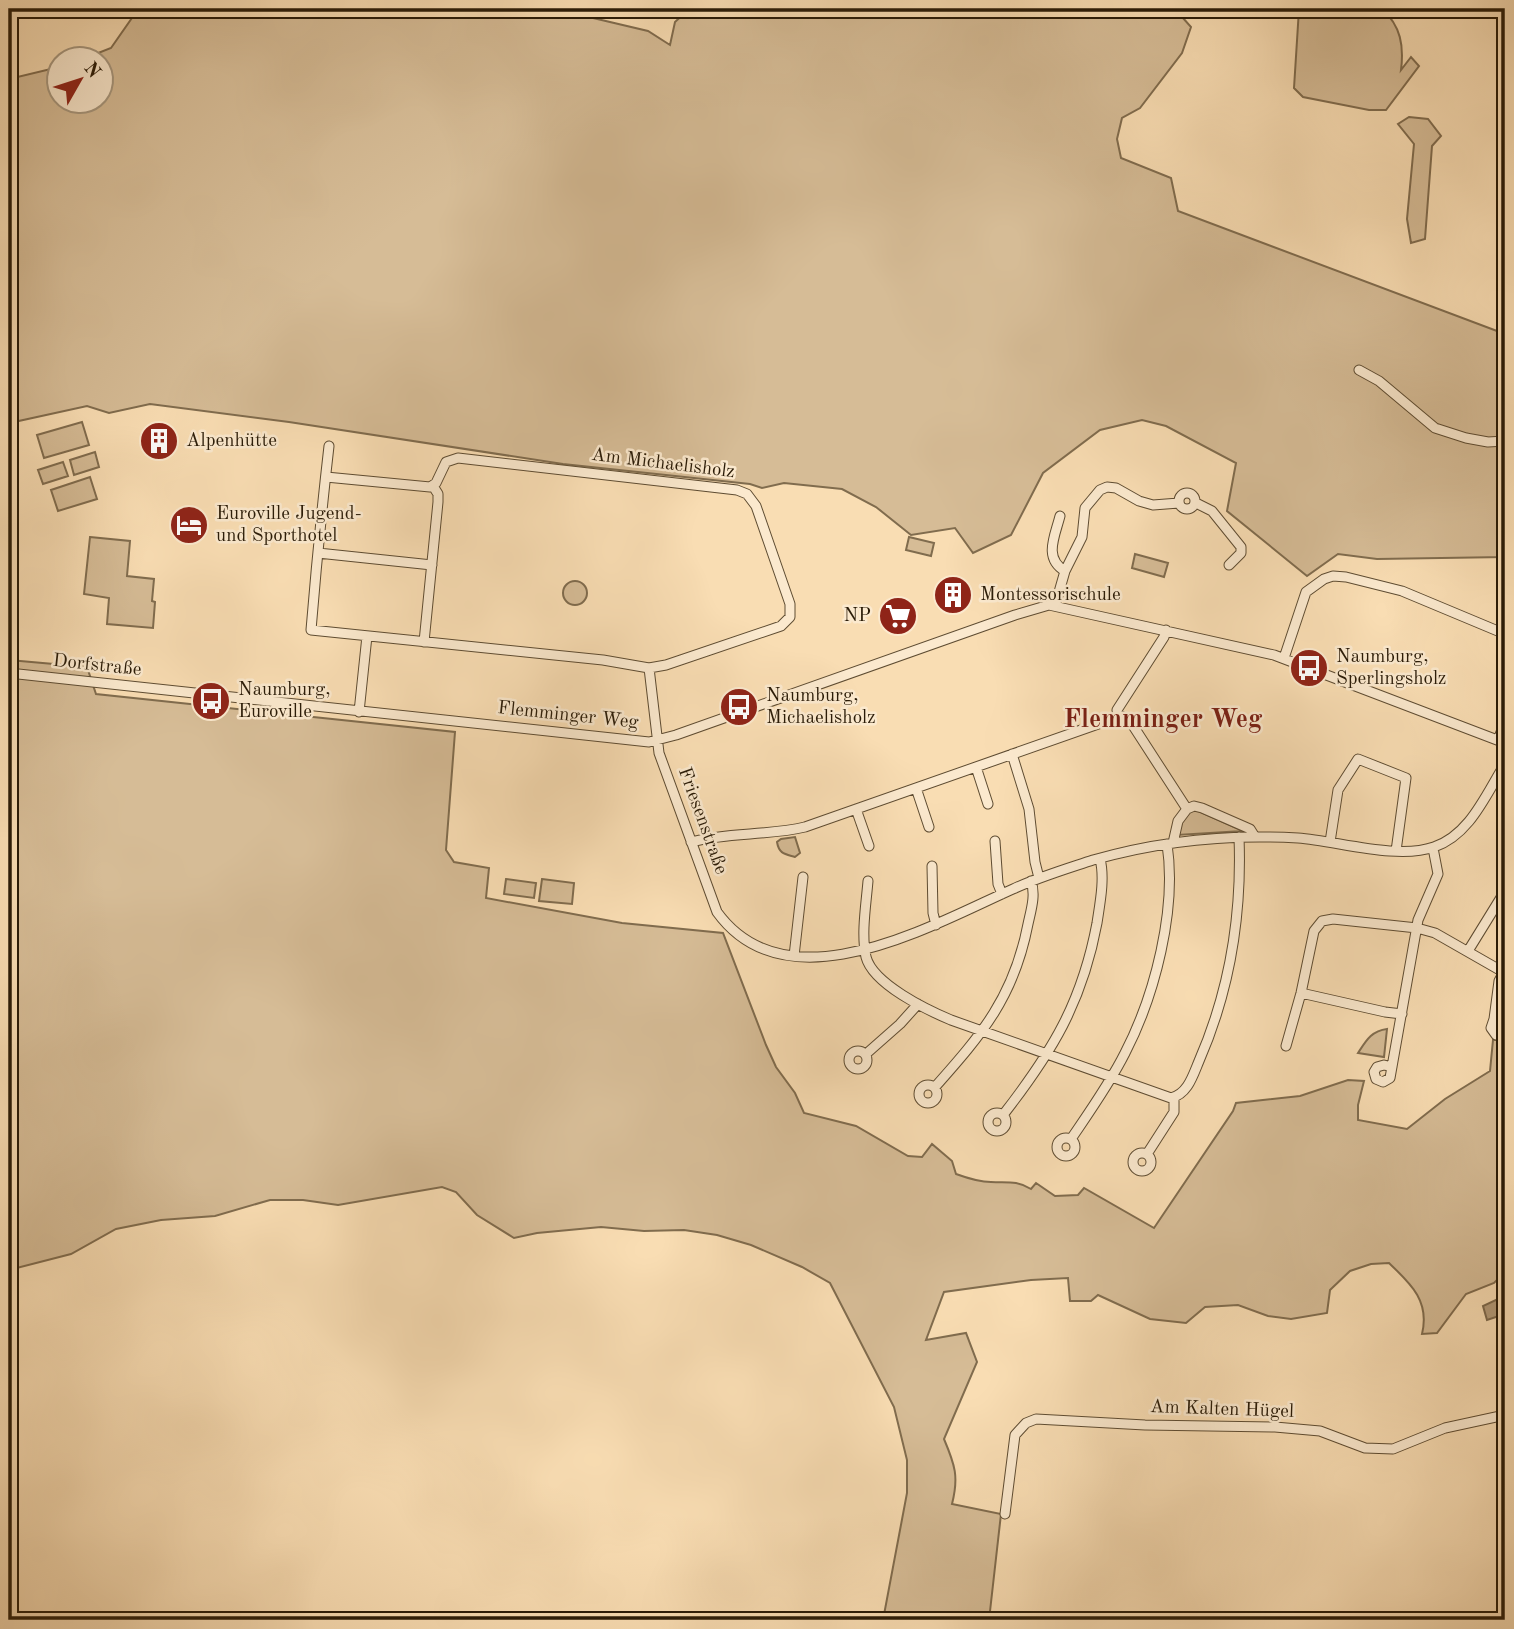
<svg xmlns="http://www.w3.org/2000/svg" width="1514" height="1629" font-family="'Old Standard TT',serif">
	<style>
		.green { fill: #d6bc96; stroke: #806c4e; stroke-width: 2 }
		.water { fill: #b39b79; stroke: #7c684b; stroke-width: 2 }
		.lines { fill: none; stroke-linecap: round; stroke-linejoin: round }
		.minor-casing { stroke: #5e4c32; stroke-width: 11 }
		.minor { stroke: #fbe9ce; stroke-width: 9 }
		.labels { text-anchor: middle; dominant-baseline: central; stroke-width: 5; stroke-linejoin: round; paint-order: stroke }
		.poi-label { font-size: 19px; fill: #2a1b07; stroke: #fbe9ce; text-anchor: start }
		.street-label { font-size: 19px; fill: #2a1b07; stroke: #fbe9ce }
		.district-label { font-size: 26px; font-weight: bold; fill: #7a1f14; stroke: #fbe9ce }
	</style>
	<rect width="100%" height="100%" fill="#f9ddb3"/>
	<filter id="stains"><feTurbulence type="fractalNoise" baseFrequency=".00286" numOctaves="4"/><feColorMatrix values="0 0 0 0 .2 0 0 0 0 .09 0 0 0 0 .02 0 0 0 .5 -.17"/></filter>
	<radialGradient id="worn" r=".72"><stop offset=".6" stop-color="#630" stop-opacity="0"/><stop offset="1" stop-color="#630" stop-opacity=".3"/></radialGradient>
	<path class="green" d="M133 9H555L648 31 670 45 675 22 689 9H1175L1191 27 1182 53 1140 108 1122 118 1117 139 1121 158 1171 178 1178 211 1505 334V557L1377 559 1338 554 1307 576 1227 511 1236 463 1166 426 1142 420 1100 430 1043 473 1011 535 973 553 955 528 911 535 876 507 842 489 784 483 762 488 750 484 563 464 289 422 150 404 109 413 87 406 14 422 9 403V79L59 67 60 102H102V60L83 59 111 48 134 15Z
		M1299 9H1382C1401 26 1404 46 1401 70L1411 57 1419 66 1386 110H1369L1303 97 1294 88Z
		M1409 117 1428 119 1441 136 1432 146 1425 239 1411 243 1407 219 1414 144 1398 124Z
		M82 422 89 445 44 458 37 435Z
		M95 452 99 467 74 475 70 460Z
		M63 462 68 476 43 484 38 470Z
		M90 477 97 499 58 511 51 490Z
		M90 537 130 541 127 576 154 579 152 601 155 602 153 628 107 624 109 598 84 594Z
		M909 537 934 543 931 556 906 550Z
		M1135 554 1168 563 1164 577 1132 568Z
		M563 593a12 12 0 1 1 24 0a12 12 0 1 1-24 0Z
		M9 660 87 667 96 694 455 732 446 850 454 862 489 868 486 898 622 923 723 933 766 1045 776 1067 795 1093 804 1113 856 1126 908 1156 922 1157 932 1144 952 1161 956 1174C967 1178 979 1182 991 1182 1007 1183 1016 1180 1031 1189L1036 1183 1055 1196 1078 1195 1084 1188 1154 1228 1233 1111 1236 1103 1300 1096 1348 1080 1364 1081 1358 1105V1120L1407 1129 1445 1099 1490 1071 1493 1040H1505V1272L1494 1283 1466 1294 1437 1333 1422 1334C1430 1301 1411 1284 1389 1263L1371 1264 1350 1271 1330 1290 1327 1313 1291 1319 1268 1316 1238 1305 1205 1307 1186 1323 1150 1319 1098 1295 1091 1301H1070L1068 1278 1031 1280 944 1292 926 1340 966 1333 977 1362 944 1439C955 1465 959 1477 952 1504L1001 1514 989 1620H883L907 1493V1460L894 1407 830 1283 802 1267 751 1245 717 1235 684 1230 644 1231 601 1227 537 1233 514 1238 477 1215 456 1192 442 1187 338 1205 303 1200H270L215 1216 161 1220 116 1229 71 1254 9 1270Z
		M1194 809 1243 831 1177 835 1184 815Z
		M795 837 800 853 795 857C785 854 779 854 777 842L781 839Z
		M506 879 536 883 534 898 504 894Z
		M542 879 574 883 572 904 539 901Z
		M1387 1029 1384 1057 1358 1053C1366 1041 1371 1031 1387 1029Z"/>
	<path class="water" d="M1500 1298 1505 1299V1314L1487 1320 1483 1306Z"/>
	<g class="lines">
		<defs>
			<path id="minor" d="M1359 370 1379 381 1435 428 1466 438 1488 442 1505 441
				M326 477 430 487 436 483 446 462 458 458 737 490 747 494 756 506 790 604V617L781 626 666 665 649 668 603 660 311 630C316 569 322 507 329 446
				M1179 501a8 8 0 1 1 16 0a8 8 0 1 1-16 0Z
				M1196 503 1212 511 1241 547V553L1229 565
				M1060 516C1055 536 1043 558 1065 571
				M318 553 432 565
				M1055 606 1065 571 1082 537 1085 508 1100 490 1107 487 1116 488 1139 501 1153 505 1179 503
				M424 642 438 502V494L433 486
				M1284 658 1306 592 1324 579 1333 576 1346 577 1402 591 1505 634
				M649 668 659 753 717 912C787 1009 932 925 1013 889 1039 877 1066 869 1093 860 1159 841 1229 834 1298 838 1338 841 1397 860 1434 847 1470 835 1486 794 1505 764
				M9 673 649 742 676 735 1015 615 1049 605 1274 655 1505 743
				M359 712 367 636
				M1118 716 1117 710 1164 637 1166 630
				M1498 740 1505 722
				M1012 754 1029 809 1035 862 1039 878
				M976 767 988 804
				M916 788 929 827
				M856 809 869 846
				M1187 809 1194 806 1202 808 1250 829 1255 837
				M995 841 998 884 1002 894
				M691 842C728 832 767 836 805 827L1121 716 1130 721 1187 809
				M1330 842 1338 790 1358 759 1406 778 1396 851
				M1173 843 1178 821 1187 809
				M932 866 933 913 936 925
				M868 881C866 905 861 934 866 957 873 984 927 1010 951 1020L1171 1098C1188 1094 1193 1075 1199 1061 1230 990 1242 914 1239 837
				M1468 951 1505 891
				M794 956 803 877
				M1301 993 1385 1012 1402 1014
				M1505 1018 1494 1019 1491 1028 1496 1035H1505
				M1494 1019 1499 981 1504 972
				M1286 1046 1301 993 1314 931 1322 921 1333 919 1417 928 1435 933 1505 973
				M849 1060a9 9 0 1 1 18 0a9 9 0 1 1-18 0Z
				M866 1054 900 1024 918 1004
				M1392 1067 1384 1065 1377 1067 1374 1072 1376 1079 1383 1082 1390 1078 1418 920 1438 874 1433 848
				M919 1094a9 9 0 1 1 18 0a9 9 0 1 1-18 0Z
				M935 1087C982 1034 1014 997 1028 924 1031 910 1036 895 1031 881
				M988 1122a9 9 0 1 1 18 0a9 9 0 1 1-18 0Z
				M1003 1115C1052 1052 1082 1003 1097 923 1100 903 1105 878 1100 859
				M1057 1147a9 9 0 1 1 18 0a9 9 0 1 1-18 0Z
				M1071 1139C1090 1111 1110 1083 1125 1053 1155 995 1177 909 1167 844
				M1133 1162a9 9 0 1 1 18 0a9 9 0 1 1-18 0Z
				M1147 1154 1174 1112V1097
				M1005 1514 1015 1435 1026 1423 1036 1419 1145 1425 1275 1427 1320 1431 1365 1448 1393 1449 1445 1428 1505 1415"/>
		</defs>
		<use href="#minor" class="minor-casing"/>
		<use href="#minor" class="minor"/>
	</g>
	<defs>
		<symbol id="building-disc" viewBox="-11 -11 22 22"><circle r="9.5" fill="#8f2418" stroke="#fbe9ce"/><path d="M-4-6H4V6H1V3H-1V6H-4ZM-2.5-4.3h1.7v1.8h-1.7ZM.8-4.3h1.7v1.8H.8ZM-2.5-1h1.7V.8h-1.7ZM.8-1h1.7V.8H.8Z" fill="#fff"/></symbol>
		<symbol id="hotel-disc" viewBox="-11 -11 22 22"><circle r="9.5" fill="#8f2418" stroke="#fbe9ce"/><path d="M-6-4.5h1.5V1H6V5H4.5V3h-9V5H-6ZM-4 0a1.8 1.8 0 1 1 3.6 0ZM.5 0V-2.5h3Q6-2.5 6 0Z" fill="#fff"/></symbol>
		<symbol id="supermarket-disc" viewBox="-11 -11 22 22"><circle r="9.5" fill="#8f2418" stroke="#fbe9ce"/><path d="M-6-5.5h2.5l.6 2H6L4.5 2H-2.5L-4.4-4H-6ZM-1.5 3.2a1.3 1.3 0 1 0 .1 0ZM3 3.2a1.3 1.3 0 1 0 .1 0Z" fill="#fff"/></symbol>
		<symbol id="bus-disc" viewBox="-11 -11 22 22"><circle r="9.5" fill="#8f2418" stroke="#fbe9ce"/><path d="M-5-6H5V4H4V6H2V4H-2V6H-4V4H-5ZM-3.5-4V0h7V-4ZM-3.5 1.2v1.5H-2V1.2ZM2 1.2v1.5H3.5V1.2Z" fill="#fff"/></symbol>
	</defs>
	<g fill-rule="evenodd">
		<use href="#building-disc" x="137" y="419" width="44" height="44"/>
		<use href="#hotel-disc" x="167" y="503" width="44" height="44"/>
		<use href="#building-disc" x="931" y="573" width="44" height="44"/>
		<use href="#supermarket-disc" x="876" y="594" width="44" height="44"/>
		<use href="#bus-disc" x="1287" y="646" width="44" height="44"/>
		<use href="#bus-disc" x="189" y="679" width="44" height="44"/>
		<use href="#bus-disc" x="717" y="685" width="44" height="44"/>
	</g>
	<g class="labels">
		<g class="poi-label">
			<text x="186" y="441">Alpenhütte</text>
			<text x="216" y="514">Euroville Jugend-<tspan x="216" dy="22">und Sporthotel</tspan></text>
			<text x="980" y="595">Montessorischule</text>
			<text x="871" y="616" text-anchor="end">NP</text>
			<text x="1336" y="657">Naumburg,<tspan x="1336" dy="22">Sperlingsholz</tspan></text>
			<text x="238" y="690">Naumburg,<tspan x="238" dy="22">Euroville</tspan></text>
			<text x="766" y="696">Naumburg,<tspan x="766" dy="22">Michaelisholz</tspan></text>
		</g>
		<g class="street-label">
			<text transform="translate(663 464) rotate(7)">Am Michaelisholz</text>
			<text transform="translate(97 666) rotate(6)">Dorfstraße</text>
			<text transform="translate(568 716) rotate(6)">Flemminger Weg</text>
			<text transform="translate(702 821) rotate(70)">Friesenstraße</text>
			<text transform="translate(1222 1410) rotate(2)">Am Kalten Hügel</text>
		</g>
		<g class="district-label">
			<text x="1163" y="720">Flemminger Weg</text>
		</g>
	</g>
	<rect width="1514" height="1629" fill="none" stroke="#f9ddb3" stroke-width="35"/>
	<rect x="10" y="10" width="1493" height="1608" fill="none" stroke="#2a1b07" stroke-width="3.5"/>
	<rect x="18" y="18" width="1479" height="1594" fill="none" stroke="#2a1b07" stroke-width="2"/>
	<g transform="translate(80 80) rotate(51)"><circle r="33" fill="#fbe9ce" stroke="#a7977e" stroke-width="2"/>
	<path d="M0-5L12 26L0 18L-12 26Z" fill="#8f2418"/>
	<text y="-10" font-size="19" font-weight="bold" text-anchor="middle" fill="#2a1b07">N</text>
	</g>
	<rect width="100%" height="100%" filter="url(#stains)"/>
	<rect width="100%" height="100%" fill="url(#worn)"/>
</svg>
